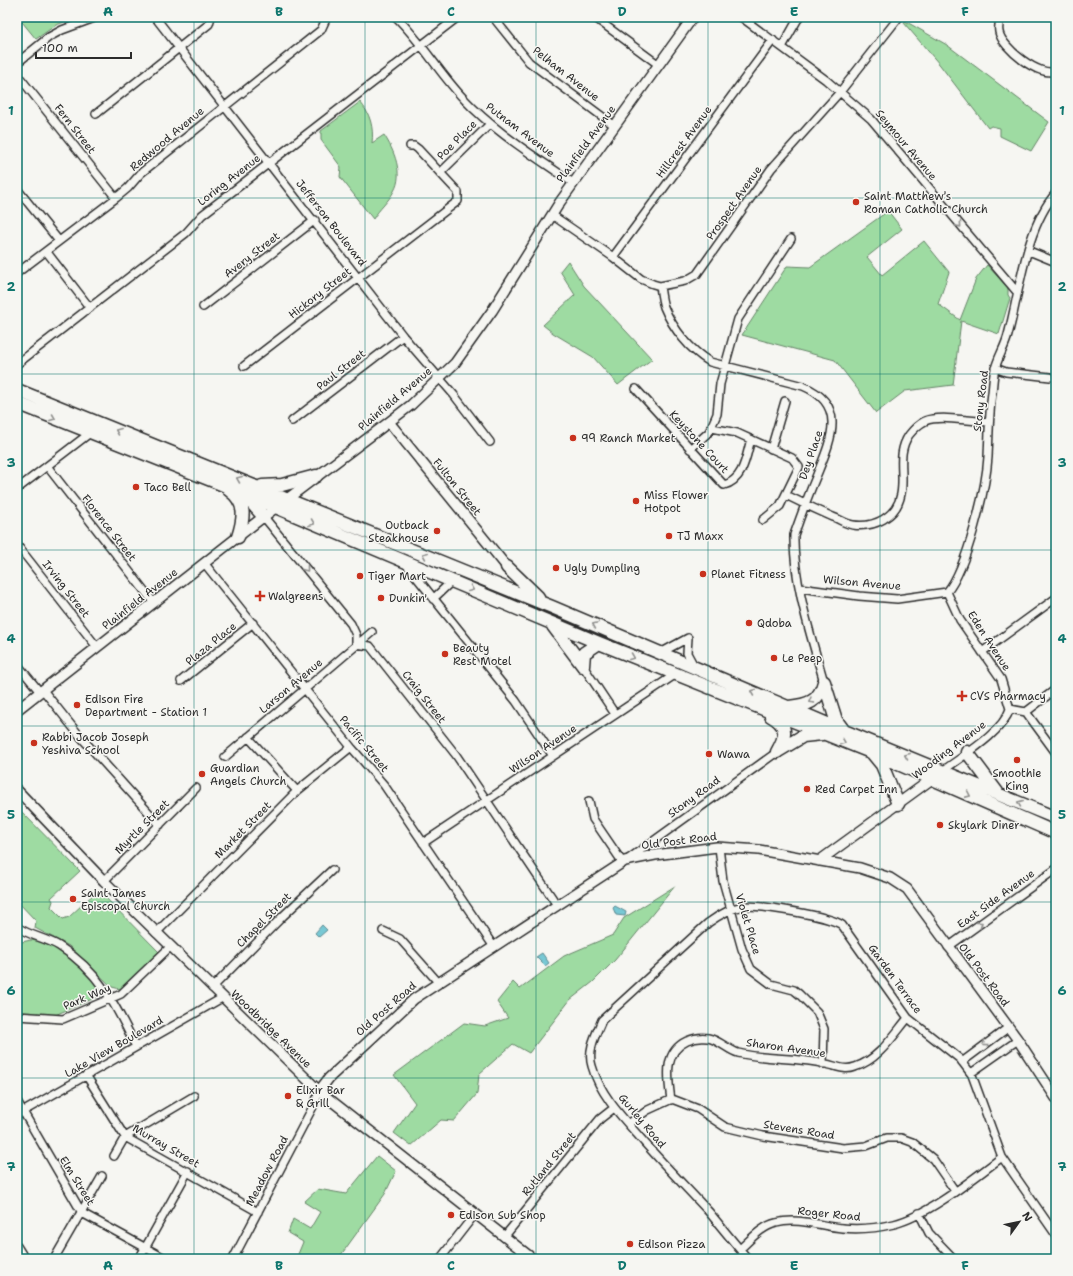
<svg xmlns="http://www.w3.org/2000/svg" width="1073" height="1276" font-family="'Shantell Sans',sans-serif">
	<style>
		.green { fill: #9edba2; stroke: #648366 }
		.water { fill: #78c8d4; stroke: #598990 }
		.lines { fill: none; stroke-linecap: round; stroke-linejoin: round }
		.street-casing { stroke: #2b2b2b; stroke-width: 10 }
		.secondary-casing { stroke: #2b2b2b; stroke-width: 12 }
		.highway-casing { stroke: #2b2b2b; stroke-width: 15 }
		.street { stroke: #f6f6f2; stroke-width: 7 }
		.secondary { stroke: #f6f6f2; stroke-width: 9 }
		.highway { stroke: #f6f6f2; stroke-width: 12 }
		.oneway { stroke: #90908e }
		.grid { fill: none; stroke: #0f766e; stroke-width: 1; stroke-opacity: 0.55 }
		.poi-dot { fill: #c8321e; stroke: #f6f6f2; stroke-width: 1.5 }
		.labels { text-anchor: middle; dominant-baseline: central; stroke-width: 3; stroke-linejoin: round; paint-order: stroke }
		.street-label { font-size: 11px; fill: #2b2b2b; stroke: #f6f6f2 }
		.poi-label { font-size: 11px; fill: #2b2b2b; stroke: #f6f6f2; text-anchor: start }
		.neatline { fill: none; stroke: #0f766e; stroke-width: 1.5 }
		.grid-label { font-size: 13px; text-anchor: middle; font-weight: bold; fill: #0f766e }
	</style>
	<rect width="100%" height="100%" fill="#f6f6f2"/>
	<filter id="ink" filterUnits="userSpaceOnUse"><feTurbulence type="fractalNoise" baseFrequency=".025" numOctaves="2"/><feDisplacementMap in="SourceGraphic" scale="8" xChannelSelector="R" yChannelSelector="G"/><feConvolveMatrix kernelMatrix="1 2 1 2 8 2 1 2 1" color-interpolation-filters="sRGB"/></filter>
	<g filter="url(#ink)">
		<path class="green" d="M18 17H78L56 25 36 39Z
			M905 21 947 45 1049 122 1031 151 1000 136V128L991 126 988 128 940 65 904 23Z
			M360 102C370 113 374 128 372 143L384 135C394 150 404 174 394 191 389 201 379 209 373 219L340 177 341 167 321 140V131Z
			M888 211 902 229 867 257 882 275 924 241 949 272 938 304 960 320 976 279 987 265 1008 288V295L1010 298 999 334 961 321 953 385 905 391 876 413 835 360 742 335 787 266 810 267Z
			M568 261 584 286 652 359 618 385 593 357 553 333 543 325 575 295 560 271Z
			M17 807 80 871 51 898 53 901 51 907 63 919 69 917 98 890 159 952 120 989 112 987 69 946 35 928 36 921 17 901Z
			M675 886 615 960 593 982 570 1000 529 1053 513 1044 479 1074 477 1094 454 1121 441 1120 411 1146 394 1133 415 1103 394 1075 464 1023 485 1026 508 1018 497 1002 513 982 520 989 564 956 613 935 624 918Z
			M31 940C63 945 87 968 104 994L55 1015 17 1013V943Z
			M377 1156 396 1171 385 1194 338 1259H296L303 1242 288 1233 293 1219 310 1229 320 1212 304 1202 318 1189 346 1194Z"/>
		<path class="water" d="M615 906 626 912 625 916 616 915 613 908Z
			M322 925 327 930 319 937 315 933Z
			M542 953 549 963 545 966 536 957Z"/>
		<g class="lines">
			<defs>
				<path id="street" d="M155 17 403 336 454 395 490 442
					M396 17C422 42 439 73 464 99 496 133 536 157 573 183
					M493 17 529 62 615 126
					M594 17 659 65
					M741 17 826 80 871 119 1017 292
					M1001 17C999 22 998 26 999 32 1002 48 1040 78 1056 71
					M782 47 799 17
					M17 63 49 37 62 30 97 17
					M17 74 116 198
					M96 114 209 24 211 17
					M440 173 490 124
					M17 189 59 241
					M552 215 613 257 641 279 653 284 660 286 685 281 697 274 771 169 840 92 899 17
					M46 251 90 308
					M1029 251 1056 262
					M613 257 773 40
					M17 273 116 198 128 188 141 173 321 30 327 17
					M660 286C661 293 662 301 664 307 673 329 690 350 710 362L803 386C849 405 830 442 816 477 808 496 801 515 794 535 793 582 811 636 824 682
					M203 307 315 220
					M17 364 186 233 202 215 458 17
					M244 366 458 201V192L418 149 414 146H410
					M995 368 1006 372 1050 377
					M636 389 724 485C744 480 746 456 751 439
					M292 421 403 336
					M712 428 737 433 792 458 799 467 780 506 763 520
					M690 449 709 432 717 414 720 384 738 319 791 239
					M771 449 785 401
					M47 466 154 603
					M17 489 90 433
					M786 495C802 503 817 510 833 517 839 519 846 524 853 525 874 528 897 517 901 494 905 473 896 454 909 435 913 430 919 424 925 421 940 415 971 421 988 422
					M264 517 351 624 356 635V644
					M17 545 97 647
					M205 564 351 747 384 785 494 947
					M406 564 516 701 553 756
					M800 588 859 596 897 599 947 592
					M947 592C967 568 986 489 988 457 989 435 989 414 992 393 993 385 993 377 995 369 998 357 1005 347 1008 335 1020 291 1025 228 1056 193
					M947 592 960 620 1001 679 1010 709 1026 712 1056 753
					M433 599 452 581
					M356 644 370 646 456 755 557 905
					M659 651H664L688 638 687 653 694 666
					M982 652 1056 598
					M17 664 40 692
					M583 666 615 714
					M181 681 253 623
					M43 690 79 735 160 825
					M1026 712 1056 689
					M248 737 297 791
					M225 757 372 632
					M944 770C964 755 1002 733 1010 709
					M589 801 593 819 623 863
					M423 843 676 674
					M719 847 723 881 742 949 751 969 771 984 794 990 799 994 817 1012 824 1029 823 1064
					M627 860 777 752
					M104 881 196 788
					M17 927C30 936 46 938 59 946 99 971 116 1005 136 1047
					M383 931 400 939 438 982
					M156 933 297 791 351 747
					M948 947 1056 869
					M212 988 283 916 332 870
					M17 1016 63 1019 121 994 170 947
					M962 1062 1009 1027
					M971 1073 1018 1040
					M86 1075 125 1137 258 1212
					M671 1100C668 1078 663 1052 687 1041 694 1038 701 1037 708 1038 719 1040 728 1050 738 1053 766 1060 797 1057 826 1064 836 1066 845 1071 855 1067 878 1060 893 1036 908 1018
					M17 1101 82 1213 166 1259
					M17 1115 222 998
					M628 1124 648 1110 672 1099 698 1109 725 1127 763 1136 843 1148 866 1146 887 1138H901L912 1142 933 1159 955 1191
					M114 1156 125 1137 194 1096
					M919 1213 929 1233 954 1259
					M504 1237 600 1119 614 1108
					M17 1246 25 1259
					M740 1249C750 1240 762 1226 776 1223 798 1217 821 1226 842 1228 860 1230 877 1228 894 1224 927 1216 974 1178 1002 1157
					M54 1259 102 1176
					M139 1259 188 1171
					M233 1259 316 1101 319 1091
					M440 1259 475 1214
					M748 1259C735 1244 722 1228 709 1212 685 1186 660 1161 637 1134 619 1114 599 1092 592 1066 587 1050 596 1034 602 1020L708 923C719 915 731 908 744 906 760 905 830 916 842 925L908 1018 960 1059 972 1075 1002 1157 1056 1235"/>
				<path id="secondary" d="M389 422 507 567
					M17 710 258 521 389 422 411 405 455 363 492 311 560 202 693 17
					M17 790 104 881 319 1091 533 1259
					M819 861 936 776
					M319 1091 329 1078 414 999 625 861 655 855 717 847 759 850 860 868 890 878 907 889 1018 1040 1056 1098"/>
				<path id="highway" d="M17 390 552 607 844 731 1056 818
					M17 403 221 484 599 643 873 753 1056 833
					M262 486 282 485 316 476
					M229 490C247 503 244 518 238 537
					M249 500 264 517
					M507 567 538 597
					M553 626 583 666
					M583 666 584 653 599 643
					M824 682 836 720 844 731
					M789 707C808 705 819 702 824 682
					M771 716C789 726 786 736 777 752
					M778 751 803 736 822 734
					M967 752 997 792
					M873 754 882 765 898 804"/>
			</defs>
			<use href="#street" class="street-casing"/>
			<use href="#secondary" class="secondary-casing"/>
			<use href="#highway" class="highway-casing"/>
			<use href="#street" class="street"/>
			<use href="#secondary" class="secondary"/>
			<use href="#highway" class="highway"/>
		</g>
		<defs><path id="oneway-chevron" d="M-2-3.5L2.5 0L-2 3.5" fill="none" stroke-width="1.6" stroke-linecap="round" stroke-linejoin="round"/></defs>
		<g class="oneway">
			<use href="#oneway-chevron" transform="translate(959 225) rotate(49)"/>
			<use href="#oneway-chevron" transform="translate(53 418) rotate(22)"/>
			<use href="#oneway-chevron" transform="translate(118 431) rotate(-158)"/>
			<use href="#oneway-chevron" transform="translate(239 479) rotate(-158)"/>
			<use href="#oneway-chevron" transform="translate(312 523) rotate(22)"/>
			<use href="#oneway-chevron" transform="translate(425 555) rotate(-157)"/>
			<use href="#oneway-chevron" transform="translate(306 569) rotate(52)"/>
			<use href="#oneway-chevron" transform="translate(471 589) rotate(22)"/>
			<use href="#oneway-chevron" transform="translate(595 625) rotate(-157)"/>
			<use href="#oneway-chevron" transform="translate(632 657) rotate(22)"/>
			<use href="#oneway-chevron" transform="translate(753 692) rotate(-157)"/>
			<use href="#oneway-chevron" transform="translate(811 701) rotate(150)"/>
			<use href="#oneway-chevron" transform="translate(843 742) rotate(21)"/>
			<use href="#oneway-chevron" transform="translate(907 756) rotate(-158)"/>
			<use href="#oneway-chevron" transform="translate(968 795) rotate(24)"/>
			<use href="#oneway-chevron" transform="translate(1020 803) rotate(-157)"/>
			<use href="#oneway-chevron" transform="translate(980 924) rotate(-36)"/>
			<use href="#oneway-chevron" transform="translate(985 1044) rotate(143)"/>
		</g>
	</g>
	<path class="grid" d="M194 17V1259M365 17V1259M536 17V1259M708 17V1259M880 17V1259M17 198H1056M17 374H1056M17 550H1056M17 726H1056M17 902H1056M17 1078H1056"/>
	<g class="poi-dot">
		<circle cx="856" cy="202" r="4"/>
		<circle cx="573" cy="438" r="4"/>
		<circle cx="136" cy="487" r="4"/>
		<circle cx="636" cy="501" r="4"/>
		<circle cx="437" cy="531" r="4"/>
		<circle cx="669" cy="536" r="4"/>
		<circle cx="556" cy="568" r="4"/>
		<circle cx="703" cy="574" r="4"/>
		<circle cx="360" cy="576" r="4"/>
		<path d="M258 590h4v4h4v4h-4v4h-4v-4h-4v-4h4z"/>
		<circle cx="381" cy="598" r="4"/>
		<circle cx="749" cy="623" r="4"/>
		<circle cx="445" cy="654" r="4"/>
		<circle cx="774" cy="658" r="4"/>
		<path d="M960 690h4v4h4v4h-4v4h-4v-4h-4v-4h4z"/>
		<circle cx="77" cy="705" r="4"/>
		<circle cx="34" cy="743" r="4"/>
		<circle cx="709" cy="754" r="4"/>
		<circle cx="1017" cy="760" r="4"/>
		<circle cx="202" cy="774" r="4"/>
		<circle cx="807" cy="789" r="4"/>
		<circle cx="940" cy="825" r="4"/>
		<circle cx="73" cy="899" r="4"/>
		<circle cx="288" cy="1096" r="4"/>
		<circle cx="451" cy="1215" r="4"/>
		<circle cx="630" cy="1244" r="4"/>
	</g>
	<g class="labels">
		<g class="street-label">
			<text transform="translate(566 74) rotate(38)">Pelham Avenue</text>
			<text transform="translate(75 129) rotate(52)">Fern Street</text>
			<text transform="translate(520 130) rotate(37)">Putnam Avenue</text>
			<text transform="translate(167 139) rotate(-40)">Redwood Avenue</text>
			<text transform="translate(457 140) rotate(-45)">Poe Place</text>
			<text transform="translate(684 142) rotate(-54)">Hillcrest Avenue</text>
			<text transform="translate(586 144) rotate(-54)">Plainfield Avenue</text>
			<text transform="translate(906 145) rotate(50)">Seymour Avenue</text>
			<text transform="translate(229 180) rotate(-38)">Loring Avenue</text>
			<text transform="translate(734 203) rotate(-55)">Prospect Avenue</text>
			<text transform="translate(331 223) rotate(52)">Jefferson Boulevard</text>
			<text transform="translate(252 255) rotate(-38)">Avery Street</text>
			<text transform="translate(320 293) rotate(-38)">Hickory Street</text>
			<text transform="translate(341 370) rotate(-38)">Paul Street</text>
			<text transform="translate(395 399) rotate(-40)">Plainfield Avenue</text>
			<text transform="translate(981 401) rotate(-83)">Stony Road</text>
			<text transform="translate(699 442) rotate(47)">Keystone Court</text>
			<text transform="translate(811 455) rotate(-71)">Dey Place</text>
			<text transform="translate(457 487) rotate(51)">Fulton Street</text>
			<text transform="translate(109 528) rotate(52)">Florence Street</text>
			<text transform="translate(862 583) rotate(5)">Wilson Avenue</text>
			<text transform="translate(66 589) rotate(52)">Irving Street</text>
			<text transform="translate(140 599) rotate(-38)">Plainfield Avenue</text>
			<text transform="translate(989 641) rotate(57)">Eden Avenue</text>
			<text transform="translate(211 644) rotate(-39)">Plaza Place</text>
			<text transform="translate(291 686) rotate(-40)">Larson Avenue</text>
			<text transform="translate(424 697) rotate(52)">Craig Street</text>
			<text transform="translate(364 744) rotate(50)">Pacific Street</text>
			<text transform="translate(543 749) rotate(-34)">Wilson Avenue</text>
			<text transform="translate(949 750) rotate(-37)">Wooding Avenue</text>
			<text transform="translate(694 797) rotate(-36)">Stony Road</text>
			<text transform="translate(142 827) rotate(-45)">Myrtle Street</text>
			<text transform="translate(243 830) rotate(-45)">Market Street</text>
			<text transform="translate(679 841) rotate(-7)">Old Post Road</text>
			<text transform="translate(996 899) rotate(-36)">East Side Avenue</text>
			<text transform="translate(264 920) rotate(-45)">Chapel Street</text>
			<text transform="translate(748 924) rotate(73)">Violet Place</text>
			<text transform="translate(984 975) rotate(53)">Old Post Road</text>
			<text transform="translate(895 979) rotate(54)">Garden Terrace</text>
			<text transform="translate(87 997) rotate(-23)">Park Way</text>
			<text transform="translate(386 1009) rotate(-41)">Old Post Road</text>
			<text transform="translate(271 1029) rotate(44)">Woodbridge Avenue</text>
			<text transform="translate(114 1047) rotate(-30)">Lake View Boulevard</text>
			<text transform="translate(786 1048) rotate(8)">Sharon Avenue</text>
			<text transform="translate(642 1121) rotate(50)">Gurley Road</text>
			<text transform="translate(799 1130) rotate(9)">Stevens Road</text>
			<text transform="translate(166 1146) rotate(30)">Murray Street</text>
			<text transform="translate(549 1164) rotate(-51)">Rutland Street</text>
			<text transform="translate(267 1171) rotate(-62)">Meadow Road</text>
			<text transform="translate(77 1181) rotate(58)">Elm Street</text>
			<text transform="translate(829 1214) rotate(6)">Roger Road</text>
		</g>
		<g class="poi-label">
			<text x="864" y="196">Saint Matthew's<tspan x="864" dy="13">Roman Catholic Church</tspan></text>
			<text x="581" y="438">99 Ranch Market</text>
			<text x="144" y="487">Taco Bell</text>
			<text x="644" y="495">Miss Flower<tspan x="644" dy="13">Hotpot</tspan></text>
			<text x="429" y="525" text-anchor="end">Outback<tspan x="429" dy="13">Steakhouse</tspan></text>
			<text x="677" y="536">TJ Maxx</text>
			<text x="564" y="568">Ugly Dumpling</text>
			<text x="711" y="574">Planet Fitness</text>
			<text x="368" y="576">Tiger Mart</text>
			<text x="268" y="596">Walgreens</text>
			<text x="389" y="598">Dunkin'</text>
			<text x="757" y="623">Qdoba</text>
			<text x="453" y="648">Beauty<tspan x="453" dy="13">Rest Motel</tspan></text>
			<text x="782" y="658">Le Peep</text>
			<text x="970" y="696">CVS Pharmacy</text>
			<text x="85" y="699">Edison Fire<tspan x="85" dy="13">Department - Station 1</tspan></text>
			<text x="42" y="737">Rabbi Jacob Joseph<tspan x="42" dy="13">Yeshiva School</tspan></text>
			<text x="717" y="754">Wawa</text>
			<text x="210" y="768">Guardian<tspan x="210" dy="13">Angels Church</tspan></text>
			<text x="1017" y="773" text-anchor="middle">Smoothie<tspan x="1017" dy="13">King</tspan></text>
			<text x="815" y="789">Red Carpet Inn</text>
			<text x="948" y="825">Skylark Diner</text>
			<text x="81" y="893">Saint James<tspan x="81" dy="13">Episcopal Church</tspan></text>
			<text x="296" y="1090">Elixir Bar<tspan x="296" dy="13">&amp; Grill</tspan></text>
			<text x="459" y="1215">Edison Sub Shop</text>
			<text x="638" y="1244">Edison Pizza</text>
		</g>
	</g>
	<rect width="1073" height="1276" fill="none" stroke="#f6f6f2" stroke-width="44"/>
	<g transform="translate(1019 1222) rotate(57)" stroke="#f6f6f2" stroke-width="3" paint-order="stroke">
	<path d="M0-3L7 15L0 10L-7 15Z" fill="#2b2b2b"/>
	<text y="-6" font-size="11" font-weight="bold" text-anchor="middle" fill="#2b2b2b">N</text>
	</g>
	<path d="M36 52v6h95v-6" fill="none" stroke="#2b2b2b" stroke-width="2"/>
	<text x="42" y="52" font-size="12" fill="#2b2b2b" stroke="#f6f6f2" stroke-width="3" paint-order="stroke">100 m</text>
	<rect x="22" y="22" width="1029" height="1232" class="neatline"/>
	<g class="grid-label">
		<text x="108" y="16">A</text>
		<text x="279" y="16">B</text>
		<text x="451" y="16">C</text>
		<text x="622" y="16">D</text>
		<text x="794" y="16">E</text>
		<text x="965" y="16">F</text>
		<text x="11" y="115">1</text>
		<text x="1062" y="115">1</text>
		<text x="11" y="291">2</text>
		<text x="1062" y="291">2</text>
		<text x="11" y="467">3</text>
		<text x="1062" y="467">3</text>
		<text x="11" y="643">4</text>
		<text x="1062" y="643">4</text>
		<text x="11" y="819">5</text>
		<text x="1062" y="819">5</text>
		<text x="11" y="995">6</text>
		<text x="1062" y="995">6</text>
		<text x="11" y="1171">7</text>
		<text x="1062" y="1171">7</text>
		<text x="108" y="1270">A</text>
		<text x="279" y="1270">B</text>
		<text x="451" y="1270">C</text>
		<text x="622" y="1270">D</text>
		<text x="794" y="1270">E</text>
		<text x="965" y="1270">F</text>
	</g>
</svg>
